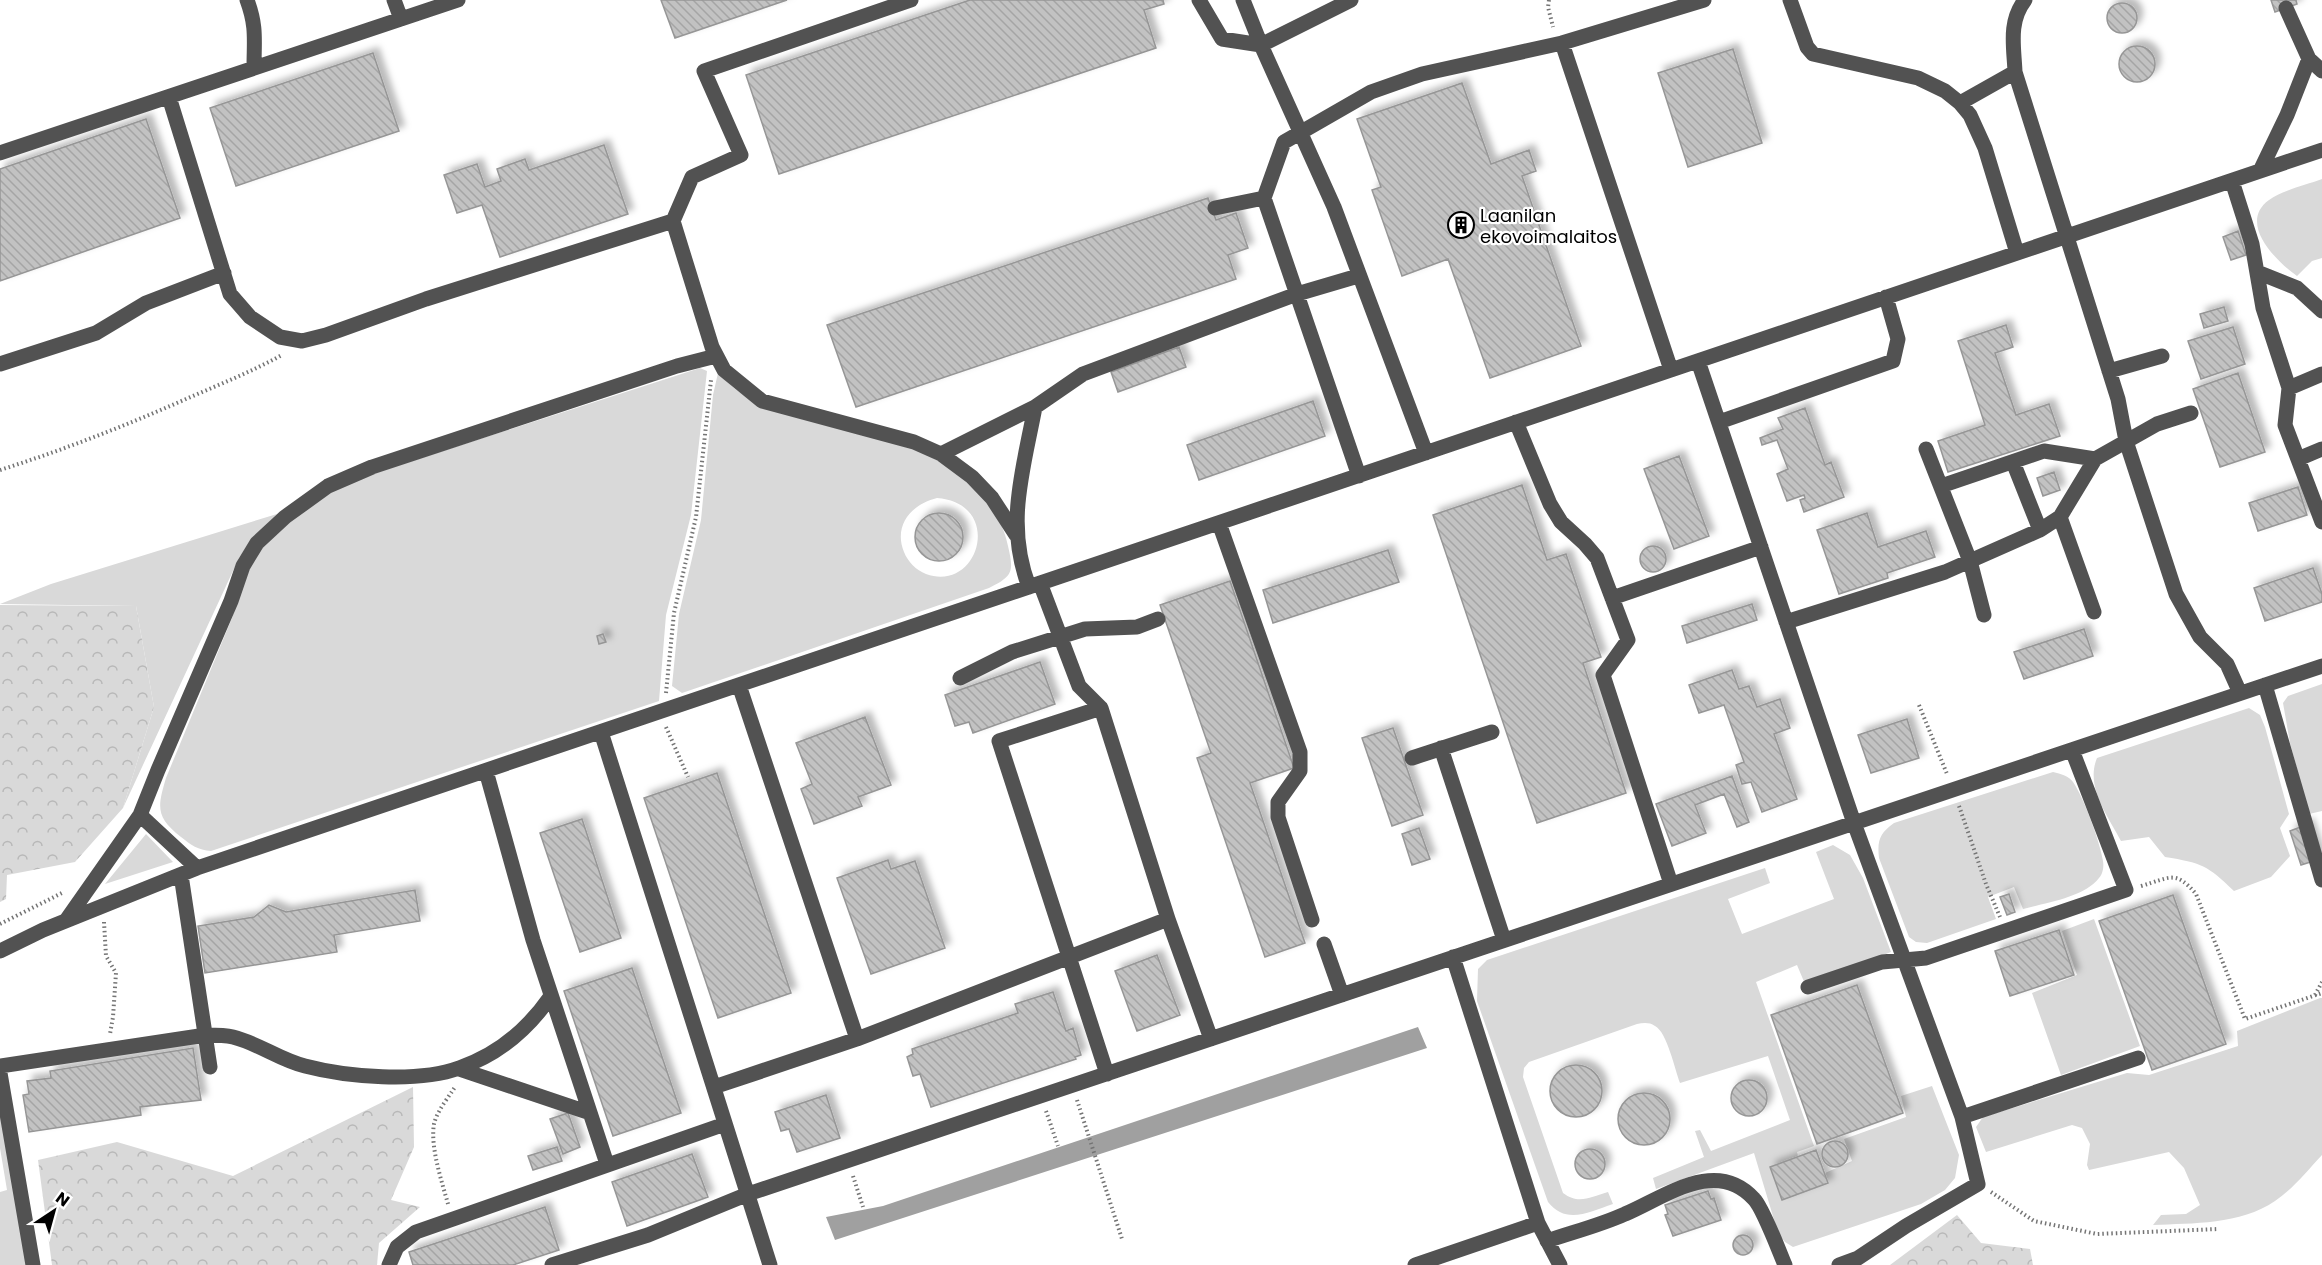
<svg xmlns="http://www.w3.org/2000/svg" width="2322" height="1265" font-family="Poppins,sans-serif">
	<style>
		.grass { fill: #d9d9d9; fill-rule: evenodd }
		.forest { fill: url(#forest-crowns) }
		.water { fill: #a0a0a0 }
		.building { fill: url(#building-back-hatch); stroke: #969696; stroke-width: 1.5; filter: url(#shadow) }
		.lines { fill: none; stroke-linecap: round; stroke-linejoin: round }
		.path { stroke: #747474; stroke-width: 4; stroke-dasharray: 1.5 3; stroke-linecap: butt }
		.minor { stroke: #525252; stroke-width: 15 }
		.labels { text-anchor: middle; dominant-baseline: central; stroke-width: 4.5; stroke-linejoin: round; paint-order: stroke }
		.poi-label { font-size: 18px; fill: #000; stroke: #fff; text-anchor: start }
	</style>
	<defs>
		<pattern id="forest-crowns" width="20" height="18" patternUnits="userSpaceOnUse" patternTransform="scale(1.5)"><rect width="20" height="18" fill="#d9d9d9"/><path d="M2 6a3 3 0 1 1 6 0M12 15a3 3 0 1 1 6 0" fill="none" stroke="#b8b8b8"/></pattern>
		<pattern id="building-back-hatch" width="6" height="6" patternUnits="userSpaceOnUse" patternTransform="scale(1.5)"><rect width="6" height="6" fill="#c2c2c2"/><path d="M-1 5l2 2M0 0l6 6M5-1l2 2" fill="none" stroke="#a5a5a5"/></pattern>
		<filter id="shadow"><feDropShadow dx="5.5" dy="-5.5" stdDeviation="3" flood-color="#0004"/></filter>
	</defs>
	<rect width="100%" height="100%" fill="#fff"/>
	<path class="grass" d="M2322 179V258L2312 261 2297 276C2277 262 2237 223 2269 200 2283 190 2306 185 2322 179Z
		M700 368 707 371 691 515 666 615 659 701 211 851C198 850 191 845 181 837 156 817 157 808 166 778L232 618 248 569 269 538 332 490 384 470Z
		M718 373C727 381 736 392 747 396 759 402 773 404 786 408 863 432 988 452 1008 546 1014 572 1013 576 989 588L682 693 672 686 679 614 701 520 713 395ZM937 498C1004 503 980 593 926 574 916 570 908 562 904 552 893 525 912 504 937 498Z
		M277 514 252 538 239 558 123 808 154 707 136 606 0 604 51 584Z
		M2322 684V811L2309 814 2290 743 2283 703 2288 696Z
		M2249 708 2260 715 2265 727 2289 814 2280 828 2290 856 2271 877 2234 891C2207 865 2202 863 2165 857L2149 837 2121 841C2108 816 2085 787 2097 758Z
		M2053 772C2061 774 2069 776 2073 782 2084 798 2100 842 2103 861 2104 866 2103 874 2099 878 2085 897 2045 903 2023 909L2014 887 1988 897 1996 919 1927 943 1916 942 1909 937 1879 858C1877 840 1880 833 1894 823Z
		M146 834 173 862 105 884Z
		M1833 845 1850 855 1863 878 1891 952 1805 984 1797 965 1756 982 1814 1146 1797 1152 1798 1156 1770 1167 1782 1200 1828 1183 1825 1173 1852 1161 1844 1139 1906 1117 1901 1096 1932 1086 1959 1155 1955 1178 1945 1190 1921 1204 1793 1247 1785 1242 1778 1233 1754 1153 1656 1189 1653 1178 1704 1157 1695 1131 1700 1130 1711 1151 1790 1120 1768 1056 1680 1083C1675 1070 1667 1032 1655 1026 1649 1022 1643 1023 1637 1024L1529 1062 1524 1068 1523 1077 1563 1193C1579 1205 1590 1197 1608 1192L1613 1204C1589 1212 1566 1225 1548 1202L1477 1001 1478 969 1487 960 1765 868 1770 883 1728 899 1742 934 1834 899 1816 852Z
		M2094 919 2140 1046 2061 1075 2032 993 2077 975 2062 931Z
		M2320 998H2322V1155C2307 1171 2294 1188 2275 1201 2240 1225 2193 1223 2153 1225L2161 1215 2186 1214 2200 1205 2184 1168 2169 1152 2089 1170 2087 1165 2090 1144 2082 1128 2072 1125 1986 1152 1976 1127 1983 1117 2127 1073 2149 1075 2238 1046 2237 1031Z
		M0 1095 30 1265H0V1192L7 1190 0 1148Z"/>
	<path class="forest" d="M0 605 136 606 154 707 123 808 75 862 7 875 6 899 0 902Z
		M413 1087 414 1147 391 1200 420 1207 379 1243 377 1265H52L38 1160 117 1142 233 1176Z
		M1957 1215 1981 1243 2030 1249 2033 1265H1890Z"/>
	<path class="water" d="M1418 1027 1427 1048 835 1240 826 1217 883 1206Z"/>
	<path class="building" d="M661 0H787L675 38Z
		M970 0H1163L1164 4 1144 10 1156 48 779 174 746 75Z
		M2271 0H2296L2297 4 2275 12Z
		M2107 18a15 15 0 1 1 30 0a15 15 0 1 1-30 0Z
		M2119 64a18 18 0 1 1 36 0a18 18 0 1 1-36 0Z
		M1733 49 1762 143 1688 167 1658 73Z
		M373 53 399 131 236 186 210 108Z
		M1462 83 1491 164 1529 150 1536 171 1522 176 1581 346 1490 378 1448 259 1402 276 1372 190 1381 187 1357 119Z
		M146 119 180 218 0 281V169Z
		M604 145 628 214 500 257 482 205 457 213 444 175 477 164 485 187 501 181 497 169 525 159 529 170Z
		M1208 198 1216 220 1236 213 1248 248 1228 255 1236 279 856 407 827 325Z
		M2238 231 2246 255 2231 260 2223 237Z
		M2224 307 2228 321 2204 328 2200 314Z
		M2006 325 2013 347 1995 353 2016 415 2049 404 2060 436 1948 472 1938 441 1985 425 1958 341Z
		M2233 327 2245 364 2201 379 2188 341Z
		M1179 347 1186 367 1118 392 1111 372Z
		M2238 373 2265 452 2220 467 2193 389Z
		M1313 401 1325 436 1199 480 1187 445Z
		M1805 408 1825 465 1831 462 1844 497 1804 512 1800 500 1805 498 1804 495 1787 501 1777 474 1788 469 1777 440 1762 445 1760 438 1783 429 1778 418Z
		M1679 456 1709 536 1674 549 1644 469Z
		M2054 472 2060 490 2043 496 2037 478Z
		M1522 485 1547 560 1566 554 1601 657 1583 663 1626 793 1537 823 1433 515Z
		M2298 487 2307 515 2258 531 2249 503Z
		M915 537a24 24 0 1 1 48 0a24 24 0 1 1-48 0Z
		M1867 513 1878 547 1926 531 1935 557 1887 573 1888 578 1839 594 1817 530Z
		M1640 559a13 13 0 1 1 26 0a13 13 0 1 1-26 0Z
		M1388 550 1399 582 1273 623 1263 590Z
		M2313 568 2322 594V602L2265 621 2254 588Z
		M1230 581 1294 768 1250 783 1305 943 1265 957 1197 758 1211 753 1160 605Z
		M1752 604 1757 620 1687 643 1682 626Z
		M2084 629 2093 656 2024 679 2014 652Z
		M603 634 606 642 599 644 597 636Z
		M1040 662 1055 704 973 733 969 722 955 726 945 695Z
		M1732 670 1739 689 1749 686 1757 707 1780 699 1790 728 1774 734 1797 799 1762 812 1751 782 1742 784 1736 765 1744 762 1724 705 1699 713 1689 685Z
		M865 717 891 785 858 797 862 806 814 824 801 789 812 784 796 743Z
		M1907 719 1919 758 1871 773 1858 735Z
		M1393 728 1423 815 1392 826 1362 738Z
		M717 773 791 993 718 1018 644 798Z
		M1732 776 1749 822 1737 827 1724 794 1695 805 1706 833 1672 846 1656 804Z
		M582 819 621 938 580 952 540 833Z
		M2308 824 2320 859 2301 865 2290 831Z
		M1419 828 1430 859 1412 865 1402 834Z
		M888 860 891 869 915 861 945 948 871 974 837 878Z
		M415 890 420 921 334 935 337 952 205 973 198 926 254 917 269 905 286 912Z
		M2009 894 2015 912 2007 915 2000 897Z
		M2173 895 2226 1044 2152 1070 2099 921Z
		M2059 930 2074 975 2010 996 1995 951Z
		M1157 955 1180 1015 1137 1031 1115 971Z
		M632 968 681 1113 613 1136 564 991Z
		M1857 985 1903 1113 1817 1144 1771 1015Z
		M1053 992 1066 1031 1073 1028 1081 1055 1075 1057 1076 1059 931 1107 920 1074 913 1076 907 1057 913 1054 912 1049 1018 1013 1015 1004Z
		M193 1048 201 1100 140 1107 141 1115 29 1132 23 1095 29 1094 27 1081 51 1078 50 1071Z
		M1550 1091a26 26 0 1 1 52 0a26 26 0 1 1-52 0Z
		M1731 1098a18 18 0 1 1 36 0a18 18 0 1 1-36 0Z
		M1618 1119a26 26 0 1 1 52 0a26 26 0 1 1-52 0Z
		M826 1095 840 1138 797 1152 789 1129 781 1131 775 1112Z
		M568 1113 580 1147 563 1154 550 1119Z
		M1822 1154a13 13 0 1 1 26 0a13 13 0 1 1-26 0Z
		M557 1147 562 1161 533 1170 528 1156Z
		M1575 1164a15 15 0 1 1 30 0a15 15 0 1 1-30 0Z
		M1816 1150 1828 1183 1782 1200 1770 1167Z
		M692 1154 708 1197 627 1226 612 1182Z
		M1708 1191 1711 1199 1714 1198 1721 1220 1673 1236 1665 1215 1668 1214 1665 1205Z
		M545 1207 559 1250 513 1265H413L409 1252Z
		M1733 1245a10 10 0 1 1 20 0a10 10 0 1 1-20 0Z"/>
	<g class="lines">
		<path class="path" d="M1549 0 1548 7 1553 27
			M0 470C63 450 125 426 186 399 218 385 251 372 282 355
			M666 693 674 613 696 517 711 380
			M1919 705 1947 774
			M666 727 688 777
			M1959 806 1986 884 2000 917
			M2141 886C2170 878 2175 869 2196 894L2245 1019 2322 993
			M104 922 106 956 116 973 113 1017 110 1034
			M0 924 64 892
			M2315 995 2322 982
			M1077 1100 1122 1239
			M1046 1111 1058 1146
			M853 1176 863 1207
			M1991 1192 2034 1221 2097 1234 2219 1229
			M448 1204C442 1182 430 1147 434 1124 437 1111 448 1098 455 1087"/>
		<path class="minor" d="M247 0C257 27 254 40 254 68
			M394 0 401 19
			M1199 0 1222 39 1261 45
			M1243 0 1261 45
			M1351 0 1261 45 1334 207 1426 453
			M1790 0 1807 47 1813 54 1918 78 1945 91 1960 103 1970 115 1985 148 2017 253
			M2025 0C2008 22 2014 47 2015 72L2118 399 2126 441 2176 594 2200 637 2227 664 2240 693
			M2286 8 2309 59 2322 71
			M169 97 230 294 250 317 280 337 302 341 326 335 426 299 673 221 692 177 741 155 704 71 911 0
			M1960 103 2015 72
			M0 153 458 0
			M2260 171 2287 115 2309 59
			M2232 181 2252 244 2263 308 2289 388 2285 425 2322 522
			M1215 208 1264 198
			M673 221 712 347 724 370 762 401 914 442 941 454 972 477 992 498 1016 535
			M2257 272 2297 288 2322 311
			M1698 361 1854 823 1962 1117 1978 1184 1906 1226 1858 1258 1839 1265
			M0 364 96 333 146 303 224 273
			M1671 370 1562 43 1704 0
			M2109 371 2162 356
			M2289 388 2322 374
			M1516 422 1550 504 1561 522 1585 544 1597 558 1628 640 1603 675 1671 884
			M1719 422 1893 361 1898 339 1886 297
			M1926 449 1970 561 1984 615
			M941 454 1035 407
			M2298 459 2322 449
			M2013 462 2040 530
			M1359 476 1264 198 1284 142 1371 92 1422 74 1562 43
			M1941 486 2044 451 2095 459
			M2060 517 2094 612
			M1219 523 1300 752V771L1278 802V817L1312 920
			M1040 583 1079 686 1101 708
			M1029 587C1005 524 1023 471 1035 407L1083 374 1297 294 1358 276
			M1612 598 1761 547
			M1786 622 1945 572 2040 530 2060 517 2095 459 2157 424 2191 413
			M960 678 1012 652 1085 629 1137 627 1158 619
			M739 685 857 1039
			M2265 685 2322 880
			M601 732 770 1265
			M1441 748 1504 940
			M1412 758 1492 732
			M486 771 533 940 607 1164
			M140 815 197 868
			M181 875 210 1067
			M67 919 140 815 158 770 231 601 243 566 257 543 285 517 328 486 372 467 677 366 716 356
			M1324 944 1342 995
			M0 951 43 930 197 868 2322 150
			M1453 957 1538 1223 1560 1265
			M1808 987 1882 962 1926 958 2126 890 2072 750
			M0 1066 206 1035C215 1035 225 1035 233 1037 258 1043 280 1060 305 1066 347 1077 418 1083 459 1068 498 1055 528 1029 551 996
			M459 1069 590 1113
			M0 1073 33 1265
			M1107 1074 999 741 1101 708 1168 919
			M714 1087 857 1039 1168 919 1211 1039
			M1962 1117 2138 1058
			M1547 1241C1573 1232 1601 1225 1625 1214 1665 1197 1716 1157 1754 1199 1763 1208 1779 1251 1785 1265
			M389 1265 397 1247 416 1232 725 1124
			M552 1265 648 1235 748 1194 2322 666
			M1415 1265 1538 1223"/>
	</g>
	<defs>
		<symbol id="building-ring" viewBox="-11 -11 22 22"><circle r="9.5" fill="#fff" stroke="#000" stroke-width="1.5"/><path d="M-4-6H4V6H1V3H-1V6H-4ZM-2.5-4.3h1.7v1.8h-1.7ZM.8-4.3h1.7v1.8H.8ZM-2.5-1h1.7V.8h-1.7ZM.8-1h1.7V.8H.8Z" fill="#000"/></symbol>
	</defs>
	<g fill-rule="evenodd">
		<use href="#building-ring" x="1446" y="210" width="30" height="30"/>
	</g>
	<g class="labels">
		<g class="poi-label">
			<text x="1480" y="215">Laanilan<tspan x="1480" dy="21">ekovoimalaitos</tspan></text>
		</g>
	</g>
	<g transform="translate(54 1211) rotate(36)" stroke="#ffffff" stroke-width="4.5" paint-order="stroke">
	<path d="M0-4.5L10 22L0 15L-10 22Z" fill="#000000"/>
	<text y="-9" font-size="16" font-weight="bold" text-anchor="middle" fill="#000000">N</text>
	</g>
</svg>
